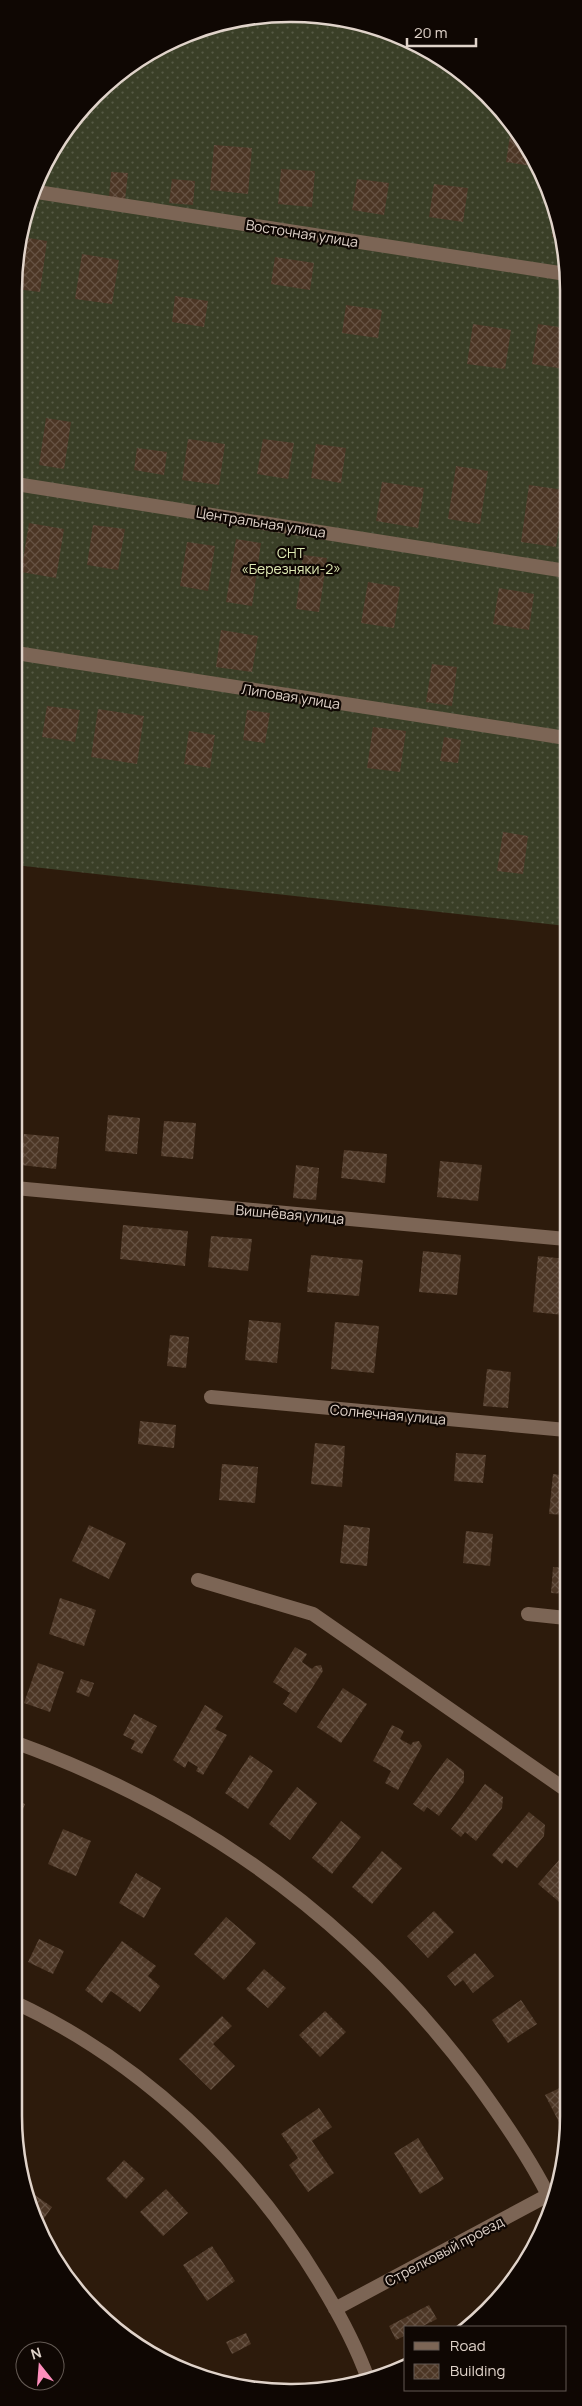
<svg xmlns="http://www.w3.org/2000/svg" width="582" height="2406" font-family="Manrope,sans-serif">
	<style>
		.garden { fill: url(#garden-dots) }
		.building { fill: url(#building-cross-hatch) }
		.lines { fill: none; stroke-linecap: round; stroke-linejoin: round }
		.service { stroke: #7c6555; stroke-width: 14 }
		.minor { stroke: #7c6555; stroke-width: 14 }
		.labels { text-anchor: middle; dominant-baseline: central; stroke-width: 4.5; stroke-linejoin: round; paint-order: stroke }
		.street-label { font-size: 14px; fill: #e0d3ca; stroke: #0f0703 }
		.park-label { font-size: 14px; fill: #dfeab4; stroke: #0f0703 }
		.rim { fill: none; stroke: #e0d3ca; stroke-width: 2.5 }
	</style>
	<defs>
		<pattern id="garden-dots" width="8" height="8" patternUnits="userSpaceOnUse" patternTransform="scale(1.25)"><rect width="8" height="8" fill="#3a3f27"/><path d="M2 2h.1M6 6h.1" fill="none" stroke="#565a45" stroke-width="1.8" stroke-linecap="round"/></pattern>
		<pattern id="building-cross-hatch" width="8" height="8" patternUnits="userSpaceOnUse" patternTransform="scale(1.25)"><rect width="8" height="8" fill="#4c3625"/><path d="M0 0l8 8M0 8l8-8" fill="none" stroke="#665243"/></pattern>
	</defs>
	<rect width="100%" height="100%" fill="#2d1b0c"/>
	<path class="garden" d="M327 16 414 42 487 95 540 169 566 255V926L15 865 16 255 51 152 122 71 220 23Z"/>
	<path class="building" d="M511 129 538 166V167L506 162Z
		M214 145 252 148 248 194 210 190Z
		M281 169 315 171 312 207 278 204Z
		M111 172 128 173 125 200 109 198Z
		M172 179 195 181 193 205 169 203Z
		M357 179 389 183 384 215 352 210Z
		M434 184 468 188 463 222 429 217Z
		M555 218 561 238 552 237Z
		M22 237 47 241 40 292 16 289V255Z
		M82 254 119 260 112 304 75 299Z
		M275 257 314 263 310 290 271 284Z
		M175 296 208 301 204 327 172 322Z
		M346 305 382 310 378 338 342 333Z
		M473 324 511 330 505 369 467 364Z
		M538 324 566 328 564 369 532 364Z
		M46 418 71 422 64 469 39 465Z
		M188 439 225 444 219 485 182 480Z
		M263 439 294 443 288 479 257 474Z
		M316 444 346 448 341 483 311 478Z
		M137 448 167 452 164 475 134 470Z
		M456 466 488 471 480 524 448 519Z
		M382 482 424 488 418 528 376 521Z
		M529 485 564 490 556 547 521 542Z
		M29 523 64 529 56 578 21 572Z
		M93 525 125 529 118 570 87 565Z
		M236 539 261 543 252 606 226 602Z
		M187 542 215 546 208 591 180 586Z
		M303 555 327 558 319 612 296 609Z
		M368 582 400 587 394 628 361 623Z
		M499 588 534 594 529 630 493 624Z
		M221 630 258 636 252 672 216 667Z
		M432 664 457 667 452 706 426 702Z
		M47 706 80 710 75 742 42 737Z
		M98 709 144 716 137 764 91 757Z
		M247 710 270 713 265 743 243 740Z
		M373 727 406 731 400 772 367 768Z
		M189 731 215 735 210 768 184 764Z
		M444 737 461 740 458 763 440 761Z
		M503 832 528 836 523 874 497 871Z
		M108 1115 140 1118 137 1154 105 1151Z
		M164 1121 196 1123 193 1159 161 1156Z
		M24 1134 59 1137 56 1169 21 1165Z
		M344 1150 387 1154 385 1183 341 1178Z
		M440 1161 482 1165 478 1201 437 1197Z
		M296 1165 319 1168 316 1200 293 1198Z
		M123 1225 188 1231 185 1266 120 1259Z
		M211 1236 252 1239 248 1271 208 1267Z
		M423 1251 461 1255 457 1295 419 1292Z
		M311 1255 363 1260 359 1296 307 1292Z
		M538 1256 566 1259 564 1315 533 1312Z
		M249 1320 281 1323 277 1363 245 1360Z
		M335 1322 379 1326 374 1373 331 1369Z
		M170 1335 189 1337 186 1368 167 1366Z
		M487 1369 511 1372 508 1408 483 1406Z
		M140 1421 176 1425 174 1448 138 1444Z
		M315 1443 345 1446 342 1487 311 1484Z
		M456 1453 486 1455 483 1483 454 1481Z
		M222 1464 258 1467 255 1503 219 1500Z
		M553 1474 566 1476V1515L549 1514Z
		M89 1525 126 1543 109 1579 72 1561Z
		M344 1525 370 1528 367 1566 340 1563Z
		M466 1531 493 1534 490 1566 463 1563Z
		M553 1567 566 1568V1594L551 1593Z
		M60 1598 96 1610 84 1646 49 1634Z
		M295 1647 307 1654 302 1662 312 1669 315 1666 321 1665 323 1671 296 1713 283 1704 290 1693 273 1682Z
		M38 1663 64 1672 50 1712 24 1703Z
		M81 1679 94 1683 89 1697 76 1692Z
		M343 1688 367 1704 341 1743 317 1727Z
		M205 1705 223 1716 215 1729 227 1735 203 1775 196 1771 198 1767 188 1761 185 1768 173 1760Z
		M134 1714 157 1726 142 1754 131 1749 135 1741 123 1735Z
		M392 1725 404 1731 400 1739 411 1745 413 1742 419 1741 422 1746 398 1790 385 1783 391 1771 373 1761Z
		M250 1755 273 1771 248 1809 225 1793Z
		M447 1758 464 1771V1782L439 1816 427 1807 424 1812 413 1804Z
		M485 1784 503 1797 502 1808 476 1841 465 1832 461 1837 451 1829Z
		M297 1787 317 1803 290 1840 269 1824Z
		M14 1800 25 1804 14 1833Z
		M529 1812 545 1825 544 1836 517 1868 506 1859 502 1864 492 1855Z
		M341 1821 361 1837 332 1874 312 1858Z
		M63 1829 91 1841 76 1876 48 1864Z
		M382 1851 402 1868 372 1904 352 1887Z
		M566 1852V1904L564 1906 538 1884Z
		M136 1873 161 1888 144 1918 119 1903Z
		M434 1911 454 1932 428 1958 407 1936Z
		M226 1917 256 1943 224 1980 194 1954Z
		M39 1939 64 1951 53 1974 28 1962Z
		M122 1941 156 1966 148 1976 160 1986 140 2012 111 1991 102 2003 85 1990Z
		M475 1953 494 1976 473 1993 463 1980 455 1986 447 1976Z
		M264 1969 286 1988 268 2008 246 1989Z
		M521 2000 537 2024 508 2043 492 2020Z
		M325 2011 346 2032 320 2057 299 2035Z
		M222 2016 232 2026 213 2044 235 2066 211 2090 179 2059Z
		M566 2085V2124L561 2126 545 2095Z
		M319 2108 332 2127 312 2141 334 2173 308 2192 289 2165 298 2158 281 2134Z
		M418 2138 444 2179 420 2194 394 2153Z
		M124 2160 145 2179 126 2199 106 2179Z
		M166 2189 188 2213 163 2236 140 2212Z
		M29 2191 52 2207 38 2227 35 2221Z
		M212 2246 235 2281 207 2301 183 2265Z
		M429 2305 437 2319 421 2327H406V2335L396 2340 389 2326Z
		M246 2333 251 2344 232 2354 226 2342Z"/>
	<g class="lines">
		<path class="service" d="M16 653 566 738
			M198 1580 313 1614 566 1790
			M14 1604 15 1601"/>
		<path class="minor" d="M37 192 566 274
			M16 484 566 571
			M15 1188 566 1239
			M211 1397 566 1430
			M528 1614 566 1618
			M14 1742C201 1809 356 1922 475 2081 502 2118 530 2158 550 2199
			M14 2002C141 2061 247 2162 319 2281 338 2312 356 2345 368 2379
			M335 2309 552 2193"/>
	</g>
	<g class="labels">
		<g class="street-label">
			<text transform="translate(302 233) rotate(9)">Восточная улица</text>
			<text transform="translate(261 522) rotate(9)">Центральная улица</text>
			<text transform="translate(291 696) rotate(9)">Липовая улица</text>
			<text transform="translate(290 1214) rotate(5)">Вишнёвая улица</text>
			<text transform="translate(388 1414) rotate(5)">Солнечная улица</text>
			<text transform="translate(444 2251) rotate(-28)">Стрелковый проезд</text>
		</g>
		<g class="park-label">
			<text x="291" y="552">СНТ<tspan x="291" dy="16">«Березняки-2»</tspan></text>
		</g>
	</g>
	<path d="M0 0H582V2406H0ZM290 22H292A268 268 0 0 1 560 290V2116A268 268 0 0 1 292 2384H290A268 268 0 0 1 22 2116V290A268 268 0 0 1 290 22Z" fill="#0f0703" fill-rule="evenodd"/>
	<path class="rim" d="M290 22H292A268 268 0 0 1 560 290V2116A268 268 0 0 1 292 2384H290A268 268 0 0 1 22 2116V290A268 268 0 0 1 290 22Z"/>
	<rect x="404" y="2326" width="162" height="65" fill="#0f0703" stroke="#635953"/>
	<rect x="414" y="2342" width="25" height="8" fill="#7c6555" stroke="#635953"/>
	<text x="450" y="2351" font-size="15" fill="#e0d3ca">Road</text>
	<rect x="414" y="2364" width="25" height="15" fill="url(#building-cross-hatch)" stroke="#635953"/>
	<text x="450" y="2376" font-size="15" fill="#e0d3ca">Building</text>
	<g transform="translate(40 2366) rotate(343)"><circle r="24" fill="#0f0703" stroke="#635953"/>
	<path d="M0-4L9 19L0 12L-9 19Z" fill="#fe8ebc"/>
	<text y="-8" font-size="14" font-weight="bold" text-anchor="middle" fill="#e0d3ca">N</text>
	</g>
	<path d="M407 38v8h69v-8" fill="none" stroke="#e0d3ca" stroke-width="2.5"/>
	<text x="414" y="38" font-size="15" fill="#e0d3ca" stroke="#0f0703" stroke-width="4" paint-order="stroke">20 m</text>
</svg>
